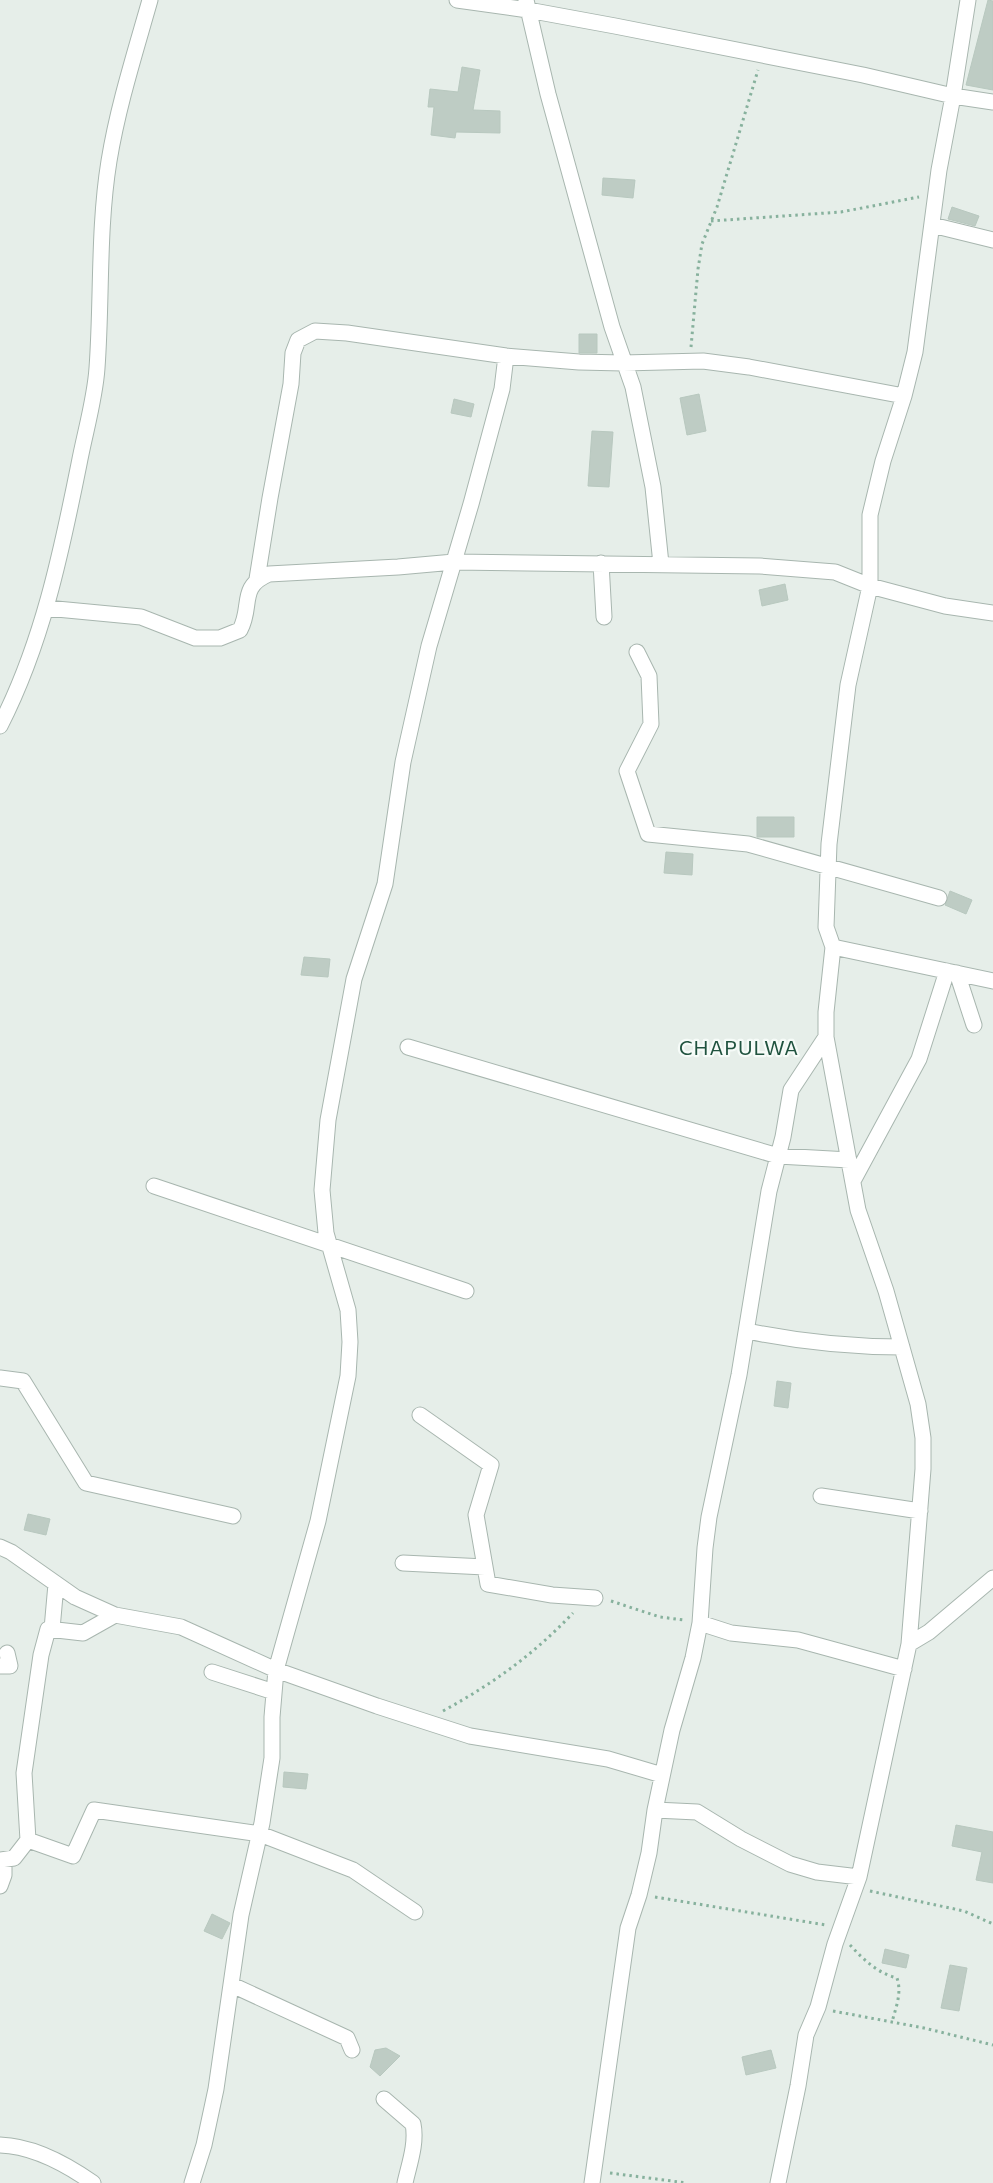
<svg xmlns="http://www.w3.org/2000/svg" width="993" height="2183" font-family="Commissioner,sans-serif">
	<style>
		.building { fill: #beccc4; stroke: #b8c8bf }
		.lines { fill: none; stroke-linecap: round; stroke-linejoin: round }
		.minor-casing { stroke: #a8b6af; stroke-width: 17 }
		.path { stroke: #87b19d; stroke-width: 3; stroke-dasharray: 2.5 4; stroke-linecap: butt }
		.minor { stroke: #fff; stroke-width: 15 }
		.labels { text-anchor: middle; dominant-baseline: central; stroke-width: 4.5; stroke-linejoin: round; paint-order: stroke }
		.quarter-label { font-size: 20px; letter-spacing: 1px; fill: #20533f; stroke: #f6fbf8 }
	</style>
	<rect width="100%" height="100%" fill="#e6eee9"/>
	<path class="building" d="M988 0 993 1V90L966 85Z
		M462 67 480 70 473 110 500 111V133L456 132 455 138 431 135 434 107H428L430 89 458 92Z
		M603 178 635 180 633 198 602 195Z
		M952 207 979 216 975 226 948 219Z
		M579 334H597V353H579Z
		M699 394 706 431 687 435 680 398Z
		M454 399 474 404 471 417 451 413Z
		M592 431 613 432 609 487 588 486Z
		M785 584 788 600 762 606 759 590Z
		M757 817H794V837H757Z
		M666 852 693 854 692 875 664 873Z
		M950 891 972 900 966 914 945 905Z
		M304 957 330 959 328 977 301 975Z
		M777 1381 791 1383 788 1408 774 1406Z
		M28 1514 50 1519 46 1535 24 1530Z
		M284 1772 308 1774 306 1789 283 1787Z
		M956 1825 993 1832V1883L976 1880 982 1852 952 1846Z
		M212 1914 230 1923 222 1939 204 1931Z
		M885 1949 909 1955 906 1968 882 1963Z
		M950 1965 967 1968 959 2011 941 2008Z
		M386 2048 400 2056 380 2076 370 2067 375 2050Z
		M771 2050 776 2068 746 2075 742 2057Z"/>
	<g class="lines">
		<defs>
			<path id="minor" d="M457 0 528 10 615 26 863 75 953 96 993 102
				M526 0 548 94 612 327 633 387 653 487 661 564
				M932 225 993 240
				M601 563 604 617
				M257 579 270 498 291 384 293 353 298 340 315 331 347 333 506 356 579 362 623 363 703 361 749 367 904 396
				M46 608 141 617 195 638H220L240 630C253 606 238 587 269 574L398 567 454 562 760 566 835 572 870 586 945 606 993 613
				M637 652 649 676 651 724 627 771 648 834 748 844 939 898
				M0 726C42 644 61 554 79 464 85 432 95 399 97 368 102 299 98 229 109 161 118 106 135 53 150 0
				M833 947 993 981
				M957 973 974 1025
				M408 1047 778 1156 849 1160
				M853 1181 919 1059 947 971
				M154 1186 466 1291
				M747 1331C800 1342 848 1347 902 1347
				M0 1378 23 1381 86 1483 233 1516
				M420 1415 491 1465 476 1515 488 1584 552 1595 595 1598
				M821 1496 920 1511
				M0 1547 11 1552 75 1597 115 1615 181 1627 276 1670 377 1706 470 1736 608 1759 662 1775
				M403 1563 485 1567
				M700 1623 731 1633 798 1640 904 1669
				M52 1629 56 1584
				M909 1644 929 1632 993 1578
				M0 1666H10L7 1653
				M212 1672 274 1692
				M655 1810 697 1812 741 1839 790 1864 817 1872 859 1877
				M28 1840 73 1856 94 1810 260 1834 353 1870 415 1912
				M0 1860 14 1858 28 1840 24 1773 41 1655 48 1629 83 1633 115 1615
				M0 1860 4 1864V1875L0 1886
				M232 1985 347 2038 352 2050
				M384 2099 413 2124C417 2143 409 2165 405 2183
				M0 2145C33 2146 66 2164 93 2183
				M192 2183 204 2145 216 2089 241 1915 262 1823 272 1758V1717L276 1670 318 1521 348 1376 350 1342 348 1310 326 1233 322 1190 328 1120 354 979 385 884 403 762 429 646 471 504 502 389 506 356
				M592 2183 628 1928 639 1895 649 1853 655 1810 672 1730 693 1658 700 1623 705 1548 709 1517 739 1375 769 1191 783 1137 791 1090 826 1037V1012L833 947 826 927 829 844 848 685 870 586V515L883 461 904 396 915 352 939 170 953 96 968 0
				M778 2183 798 2086 806 2035 818 2007 835 1944 859 1877 909 1644 923 1469V1438L918 1404 886 1291 858 1210 826 1037"/>
		</defs>
		<use href="#minor" class="minor-casing"/>
		<path class="path" d="M711 221 841 212 919 197
			M691 347 698 269 702 244 717 207 758 70
			M611 1601 660 1617 684 1620
			M443 1711C494 1683 533 1655 573 1613
			M870 1891 964 1911 993 1924
			M655 1897 826 1925
			M850 1945C863 1959 877 1973 897 1978 902 1993 896 2007 892 2022
			M833 2011 924 2028 993 2045
			M610 2173 687 2183"/>
		<use href="#minor" class="minor"/>
	</g>
	<g class="labels">
		<g class="quarter-label">
			<text x="739" y="1047">CHAPULWA</text>
		</g>
	</g>
</svg>
